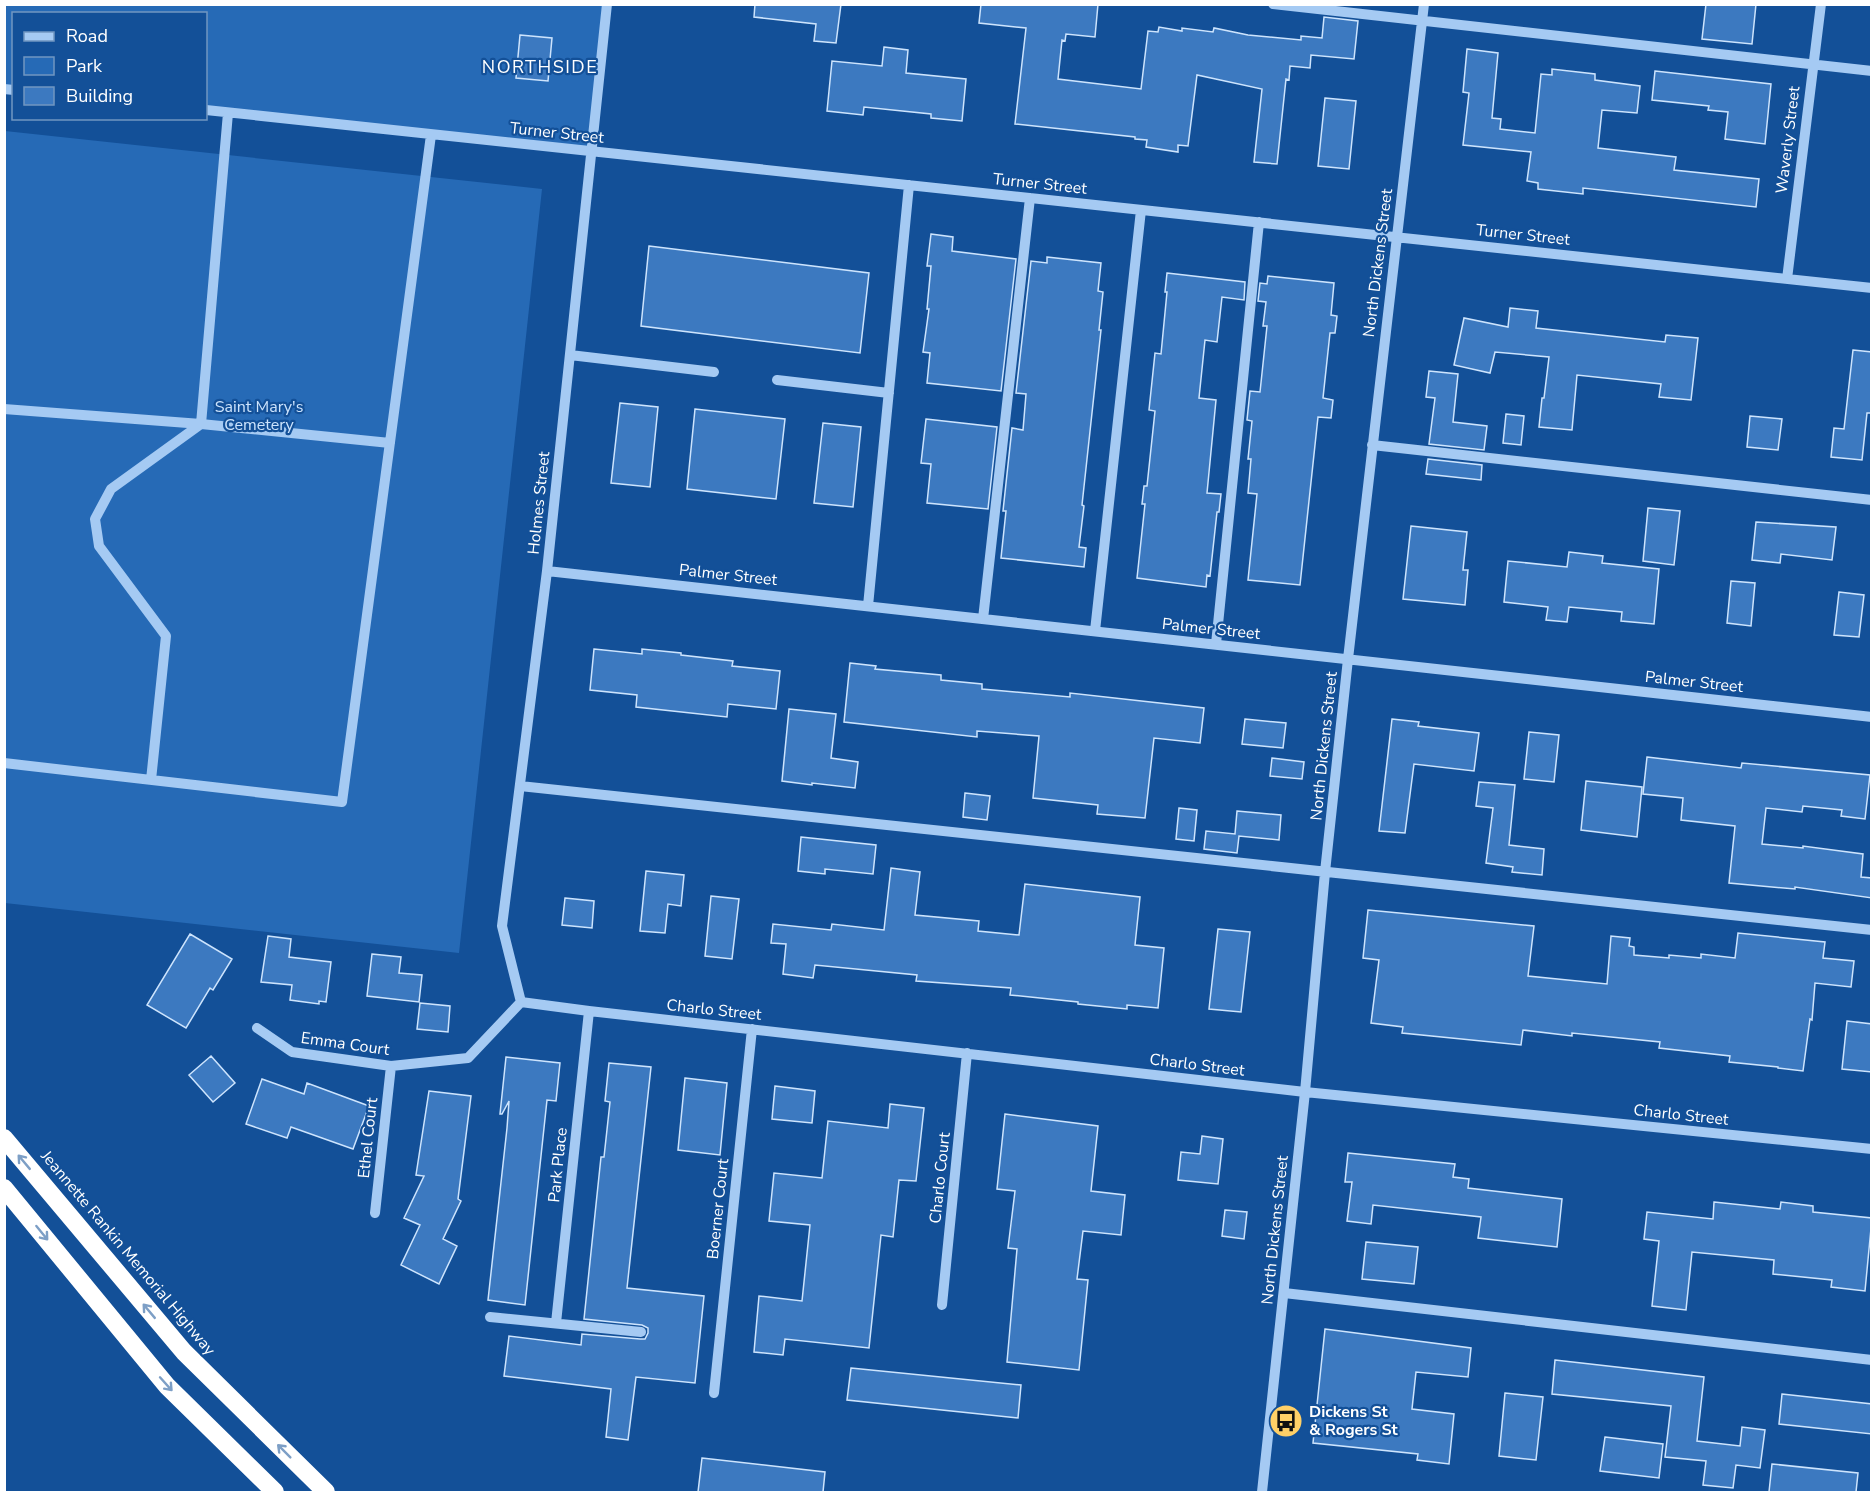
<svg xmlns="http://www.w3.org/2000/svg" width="1876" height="1497" font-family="'Nunito Sans',sans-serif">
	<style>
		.green { fill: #266ab6 }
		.building { fill: #3c79c0; stroke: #cde4fd; stroke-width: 1.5 }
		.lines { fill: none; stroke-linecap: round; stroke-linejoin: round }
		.minor { stroke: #a5caf3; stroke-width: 10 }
		.highway { stroke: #fff; stroke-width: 18 }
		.oneway { stroke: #7d9fc6 }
		.labels { text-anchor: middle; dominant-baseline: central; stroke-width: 4.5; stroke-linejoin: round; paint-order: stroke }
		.street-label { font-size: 16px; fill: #fff; stroke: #135098 }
		.park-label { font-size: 16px; fill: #cde4fd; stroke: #135098 }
		.poi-label { font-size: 16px; font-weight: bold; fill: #fff; stroke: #135098; text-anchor: start }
		.neighbourhood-label { font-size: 18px; letter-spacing: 1.5px; fill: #fff; stroke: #135098 }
	</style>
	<rect width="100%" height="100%" fill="#135098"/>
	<path class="green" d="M5 5H607L591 152 206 110V14H14L13 90 5 89Z
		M5 131 542 189 459 953 5 903Z"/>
	<path class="building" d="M755 4H841L836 43 814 41 816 24 754 17Z
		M981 4H1098L1095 37 1066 34 1065 41 1062 40 1058 79 1141 89 1148 31 1158 32 1159 27 1182 31V28L1213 32 1214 28 1248 35 1301 40V36L1322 38 1324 17 1358 21 1354 59 1311 55 1310 68 1290 66 1289 80 1286 79 1277 164 1254 162 1262 89 1197 75 1188 146 1178 145V152L1146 147 1147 140 1135 139V137L1015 124 1026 28 979 23Z
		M1706 4H1756L1752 44 1702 39Z
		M520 35 552 38 548 81 516 78Z
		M884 47 908 50 906 73 966 79 962 121 931 118V114L864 107 863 115 827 111 832 61 882 66Z
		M1467 49 1498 53 1492 118 1501 119 1500 129 1535 133 1541 74 1552 75V69L1595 74V80L1640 86 1637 113 1602 110 1598 148 1676 157 1674 170 1759 179 1756 207 1583 188V194L1538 189V183L1527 181 1531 152 1463 145 1469 93 1463 92Z
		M1655 71 1771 84 1765 144 1725 139 1728 112 1708 110 1709 106 1652 100Z
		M1325 98 1356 101 1349 169 1318 166Z
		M931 234 953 237 952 251 1016 259 1001 391 927 383 930 353 923 352 929 309H927L931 266H927Z
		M649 246 869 273 860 353 641 326Z
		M1047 257 1101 263 1098 291 1103 292 1099 330H1101L1082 505 1084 506 1079 547 1086 548 1084 567 1001 558 1006 511H1003L1012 428 1023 430 1026 394 1016 393 1031 261 1047 263Z
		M1167 273 1245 282 1244 300 1222 297 1217 342 1205 340 1199 398 1216 400 1207 493 1221 494 1219 512H1217L1210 576 1207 575 1206 587 1137 578 1145 504H1142L1144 486H1147L1155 411 1149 410 1155 353 1161 354 1167 292H1165Z
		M1268 276 1334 283 1331 315 1337 316 1335 333H1330L1323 398 1333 400 1331 418 1318 417 1300 585 1248 580 1257 494 1248 493 1251 459H1248L1252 421 1247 420 1250 391 1260 392 1267 326H1263L1266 302 1258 301 1260 283 1267 284Z
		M1510 308 1538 311 1536 328 1665 342 1666 335 1698 338 1691 400 1659 397 1661 384 1577 375 1572 430 1539 427 1542 398H1544L1549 357 1495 352 1490 373 1454 365 1464 318 1508 327Z
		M1853 350 1872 352V413H1867L1862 460 1831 457 1834 428 1844 429Z
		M1429 371 1458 374 1453 422 1487 426 1484 450 1429 444 1435 398 1426 397Z
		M620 403 658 407 650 487 611 483Z
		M695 409 785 419 776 499 687 489Z
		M1506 414 1524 416 1521 445 1503 443Z
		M1750 416 1782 419 1778 450 1747 447Z
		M926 419 997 427 988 509 927 503 931 464 921 463Z
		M823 423 861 427 853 507 814 503Z
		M1428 459 1482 465 1481 480 1426 474Z
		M1648 508 1680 511 1674 565 1643 561Z
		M1756 522 1836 527 1832 560 1781 554 1780 563 1752 560Z
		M1411 526 1467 532 1463 570H1468L1465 605 1403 599Z
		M1569 552 1603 556 1602 563 1659 569 1654 624 1621 621 1622 612 1569 607 1567 622 1546 620 1548 607 1504 602 1508 561 1567 567Z
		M1731 581 1755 583 1751 626 1727 623Z
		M1839 592 1864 595 1859 637 1834 635Z
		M594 649 642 654V649L681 653V655L733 661 732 666 780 671 776 709 728 704 727 717 636 707 637 695 590 690Z
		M850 663 876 666 875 669 941 675V680L982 684V689L1070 697V693L1204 708 1200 743 1154 738 1145 818 1097 814 1098 805 1033 798 1039 736 977 731V737L844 722Z
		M789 709 836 714 831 758 858 762 855 788 812 783V785L782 781Z
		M1245 719 1286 723 1283 748 1242 744Z
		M1392 719 1419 722 1418 726 1479 733 1474 771 1414 764 1405 833 1379 831Z
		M1529 732 1559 735 1554 782 1524 779Z
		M1647 757 1741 768 1742 763 1870 775 1865 819 1841 816 1842 810 1803 806 1802 812 1766 808 1762 844 1803 848V846L1863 854 1861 877 1872 878V898L1795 887V889L1729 883 1735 826 1681 820 1683 798 1643 794Z
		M1272 758 1304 762 1302 779 1270 776Z
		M1586 781 1642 787 1637 837 1581 830Z
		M1479 782 1515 785 1509 845 1544 849 1542 875 1512 872 1513 867 1486 863 1493 808 1476 806Z
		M965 793 990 796 987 820 963 817Z
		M1179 808 1197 810 1194 841 1176 839Z
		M1237 811 1281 815 1279 840 1239 836 1237 853 1204 849 1206 831 1235 834Z
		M801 837 876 845 873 874 825 869V874L798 871Z
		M891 868 920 872 915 915 979 921 978 931 1019 935 1025 884 1140 897 1135 945 1164 948 1158 1008 1127 1005V1009L1078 1004V1002L1010 995 1011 988 916 981 917 975 815 965 813 978 783 974 786 944 771 943 773 924 831 930 832 924 884 930Z
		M646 871 684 875 681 906 668 904 665 933 640 931Z
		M711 896 739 899 732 959 705 956Z
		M565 898 594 901 592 928 562 925Z
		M1368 910 1534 926 1528 976 1607 984 1611 936 1630 938 1629 946 1634 947V955L1669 958V955L1701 958V954L1735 958 1738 933 1825 942 1823 958 1854 961 1851 987 1815 983 1812 1020 1810 1019 1803 1071 1778 1068V1067L1729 1062 1730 1056 1659 1048 1660 1042 1572 1033V1036L1523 1030 1521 1045 1402 1033 1403 1027 1371 1023 1379 960 1363 958Z
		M1218 929 1250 932 1241 1012 1209 1009Z
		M190 934 232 959 213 990 210 988 186 1028 147 1005Z
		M268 936 291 939 289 957 331 962 326 1002 319 1001V1004L290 1000 292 985 261 982Z
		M372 954 401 957 399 973 422 975 419 1002 367 996Z
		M420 1003 450 1006 448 1032 417 1029Z
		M1847 1021 1872 1024V1072L1842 1069Z
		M211 1056 235 1083 213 1102 189 1075Z
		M506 1057 560 1063 556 1101 547 1100 525 1305 488 1300 507 1128 509 1101 502 1114H500Z
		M609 1063 651 1067 627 1288 704 1296 695 1383 636 1377 628 1440 606 1437 611 1389 504 1376 509 1336 581 1345 582 1334 640 1339H645L648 1333V1328L642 1325 584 1319 601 1157H604L610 1102 605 1101Z
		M685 1078 727 1083 720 1155 678 1150Z
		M262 1079 304 1094 307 1083 369 1106 353 1149 291 1127 287 1138 246 1124Z
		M775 1086 815 1091 812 1123 772 1119Z
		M429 1091 471 1096 458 1199 461 1201 443 1239 457 1246 439 1284 401 1265 420 1225 404 1218 424 1176 416 1175Z
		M890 1104 924 1108 916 1181 899 1180 893 1237 881 1235 869 1348 785 1339 783 1355 754 1352 759 1296 802 1301 810 1225 769 1221 774 1173 822 1178 828 1121 888 1128Z
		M1005 1114 1098 1126 1091 1191 1125 1195 1121 1235 1083 1231 1077 1279 1088 1280 1079 1370 1007 1362 1017 1249 1008 1248 1015 1191 997 1189Z
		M1202 1136 1223 1139 1218 1184 1178 1180 1181 1152 1200 1154Z
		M1348 1153 1455 1164 1453 1177 1469 1179 1468 1188 1562 1199 1557 1247 1478 1238 1481 1217 1373 1205 1371 1224 1347 1221 1352 1182H1345Z
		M1714 1202 1780 1209 1781 1202 1813 1206V1212L1872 1218 1865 1291 1831 1287 1832 1280 1773 1274 1774 1260 1692 1252 1686 1310 1652 1306 1659 1241 1644 1239 1647 1212 1713 1219Z
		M1225 1210 1247 1212 1244 1239 1222 1236Z
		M1366 1242 1418 1247 1414 1284 1362 1279Z
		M1325 1329 1471 1348 1468 1377 1416 1372 1412 1409 1454 1414 1449 1464 1417 1460 1418 1454 1313 1443Z
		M1555 1360 1704 1377 1697 1441 1740 1446 1742 1427 1765 1430 1760 1468 1736 1465 1733 1488 1703 1485 1706 1461 1665 1457 1671 1406 1552 1394Z
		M851 1368 1021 1385 1018 1418 847 1400Z
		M1505 1393 1543 1397 1536 1460 1499 1456Z
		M1782 1394 1872 1404V1434L1779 1424Z
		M1605 1437 1663 1444 1659 1478 1600 1471Z
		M702 1458 825 1472 823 1492H698Z
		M1772 1464 1858 1473 1856 1492H1769Z"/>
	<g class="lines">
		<path class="minor" d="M1273 4 1872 71
			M4 89 14 90
			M206 110 1872 288
			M1787 279 1821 4
			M570 355 714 372
			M777 380 889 393
			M4 409 201 424 390 443
			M1372 445 1872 500
			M547 571 1872 717
			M868 606 909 185
			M983 619 1030 198
			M1095 631 1141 210
			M1216 644 1259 222
			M4 763 342 802 431 135
			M151 780 166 636 99 546 95 519 111 489 201 424 228 113
			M520 786 1872 930
			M521 1002 589 1011 1305 1092 1872 1149
			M521 1002 502 926 547 571 607 4
			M257 1028 292 1052 391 1066 468 1058 521 1002
			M375 1213 391 1066
			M1284 1293 1872 1360
			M942 1305 967 1053
			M490 1317 641 1332
			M556 1323 589 1011
			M714 1393 752 1029
			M1262 1492 1305 1092 1325 872 1348 659 1424 4"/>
		<path class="highway" d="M4 1138 184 1352 326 1492
			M4 1188 167 1386 275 1492"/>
	</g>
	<defs><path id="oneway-shaft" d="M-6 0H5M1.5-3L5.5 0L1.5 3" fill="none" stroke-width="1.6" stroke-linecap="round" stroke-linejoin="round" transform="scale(1.5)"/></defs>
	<g class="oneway">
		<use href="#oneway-shaft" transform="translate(24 1162) rotate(-130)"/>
		<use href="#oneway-shaft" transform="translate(42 1233) rotate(51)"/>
		<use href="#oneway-shaft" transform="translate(149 1311) rotate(-130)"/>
		<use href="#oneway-shaft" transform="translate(166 1384) rotate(48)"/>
		<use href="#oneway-shaft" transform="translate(284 1451) rotate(-135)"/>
	</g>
	<defs>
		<symbol id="bus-disc" viewBox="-11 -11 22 22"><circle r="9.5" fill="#ffd067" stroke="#135098"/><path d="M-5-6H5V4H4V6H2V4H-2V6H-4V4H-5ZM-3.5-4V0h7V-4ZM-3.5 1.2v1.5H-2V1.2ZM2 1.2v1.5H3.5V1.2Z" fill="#111"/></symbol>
	</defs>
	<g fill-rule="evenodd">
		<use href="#bus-disc" x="1267" y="1402" width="38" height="38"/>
	</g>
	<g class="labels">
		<g class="street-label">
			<text transform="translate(557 133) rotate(6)">Turner Street</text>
			<text transform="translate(1788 140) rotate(-83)">Waverly Street</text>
			<text transform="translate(1040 184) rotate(6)">Turner Street</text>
			<text transform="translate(1523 235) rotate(6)">Turner Street</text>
			<text transform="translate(1378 263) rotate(-83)">North Dickens Street</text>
			<text transform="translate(539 503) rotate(-84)">Holmes Street</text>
			<text transform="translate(728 575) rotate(6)">Palmer Street</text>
			<text transform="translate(1211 629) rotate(6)">Palmer Street</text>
			<text transform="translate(1694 682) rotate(6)">Palmer Street</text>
			<text transform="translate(1324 746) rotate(-84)">North Dickens Street</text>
			<text transform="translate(714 1010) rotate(6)">Charlo Street</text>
			<text transform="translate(345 1044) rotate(8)">Emma Court</text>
			<text transform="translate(1197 1065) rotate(7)">Charlo Street</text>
			<text transform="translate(1681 1115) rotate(6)">Charlo Street</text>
			<text transform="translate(368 1138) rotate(-84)">Ethel Court</text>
			<text transform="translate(558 1165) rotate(-84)">Park Place</text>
			<text transform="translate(940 1178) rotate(-84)">Charlo Court</text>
			<text transform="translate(718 1209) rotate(-84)">Boerner Court</text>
			<text transform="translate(1275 1230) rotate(-84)">North Dickens Street</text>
			<text transform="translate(128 1253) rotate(50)">Jeannette Rankin Memorial Highway</text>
		</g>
		<g class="park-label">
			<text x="259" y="407">Saint Mary's<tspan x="259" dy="18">Cemetery</tspan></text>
		</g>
		<g class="poi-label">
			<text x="1309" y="1412">Dickens St<tspan x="1309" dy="18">&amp; Rogers St</tspan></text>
		</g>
		<g class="neighbourhood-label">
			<text x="540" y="67">NORTHSIDE</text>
		</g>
	</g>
	<rect width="1876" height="1497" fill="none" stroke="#ffffff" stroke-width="12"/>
	<rect x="12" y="12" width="195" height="108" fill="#135098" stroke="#7196c1" stroke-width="1.5"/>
	<rect x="24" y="32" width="30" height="9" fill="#a5caf3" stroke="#7196c1" stroke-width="1.5"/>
	<text x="66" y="42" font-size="18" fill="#ffffff">Road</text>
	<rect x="24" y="57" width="30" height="18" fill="#266ab6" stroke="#7196c1" stroke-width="1.5"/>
	<text x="66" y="72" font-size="18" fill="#ffffff">Park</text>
	<rect x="24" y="87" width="30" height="18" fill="#3c79c0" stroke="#7196c1" stroke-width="1.5"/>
	<text x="66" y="102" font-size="18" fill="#ffffff">Building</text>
</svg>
